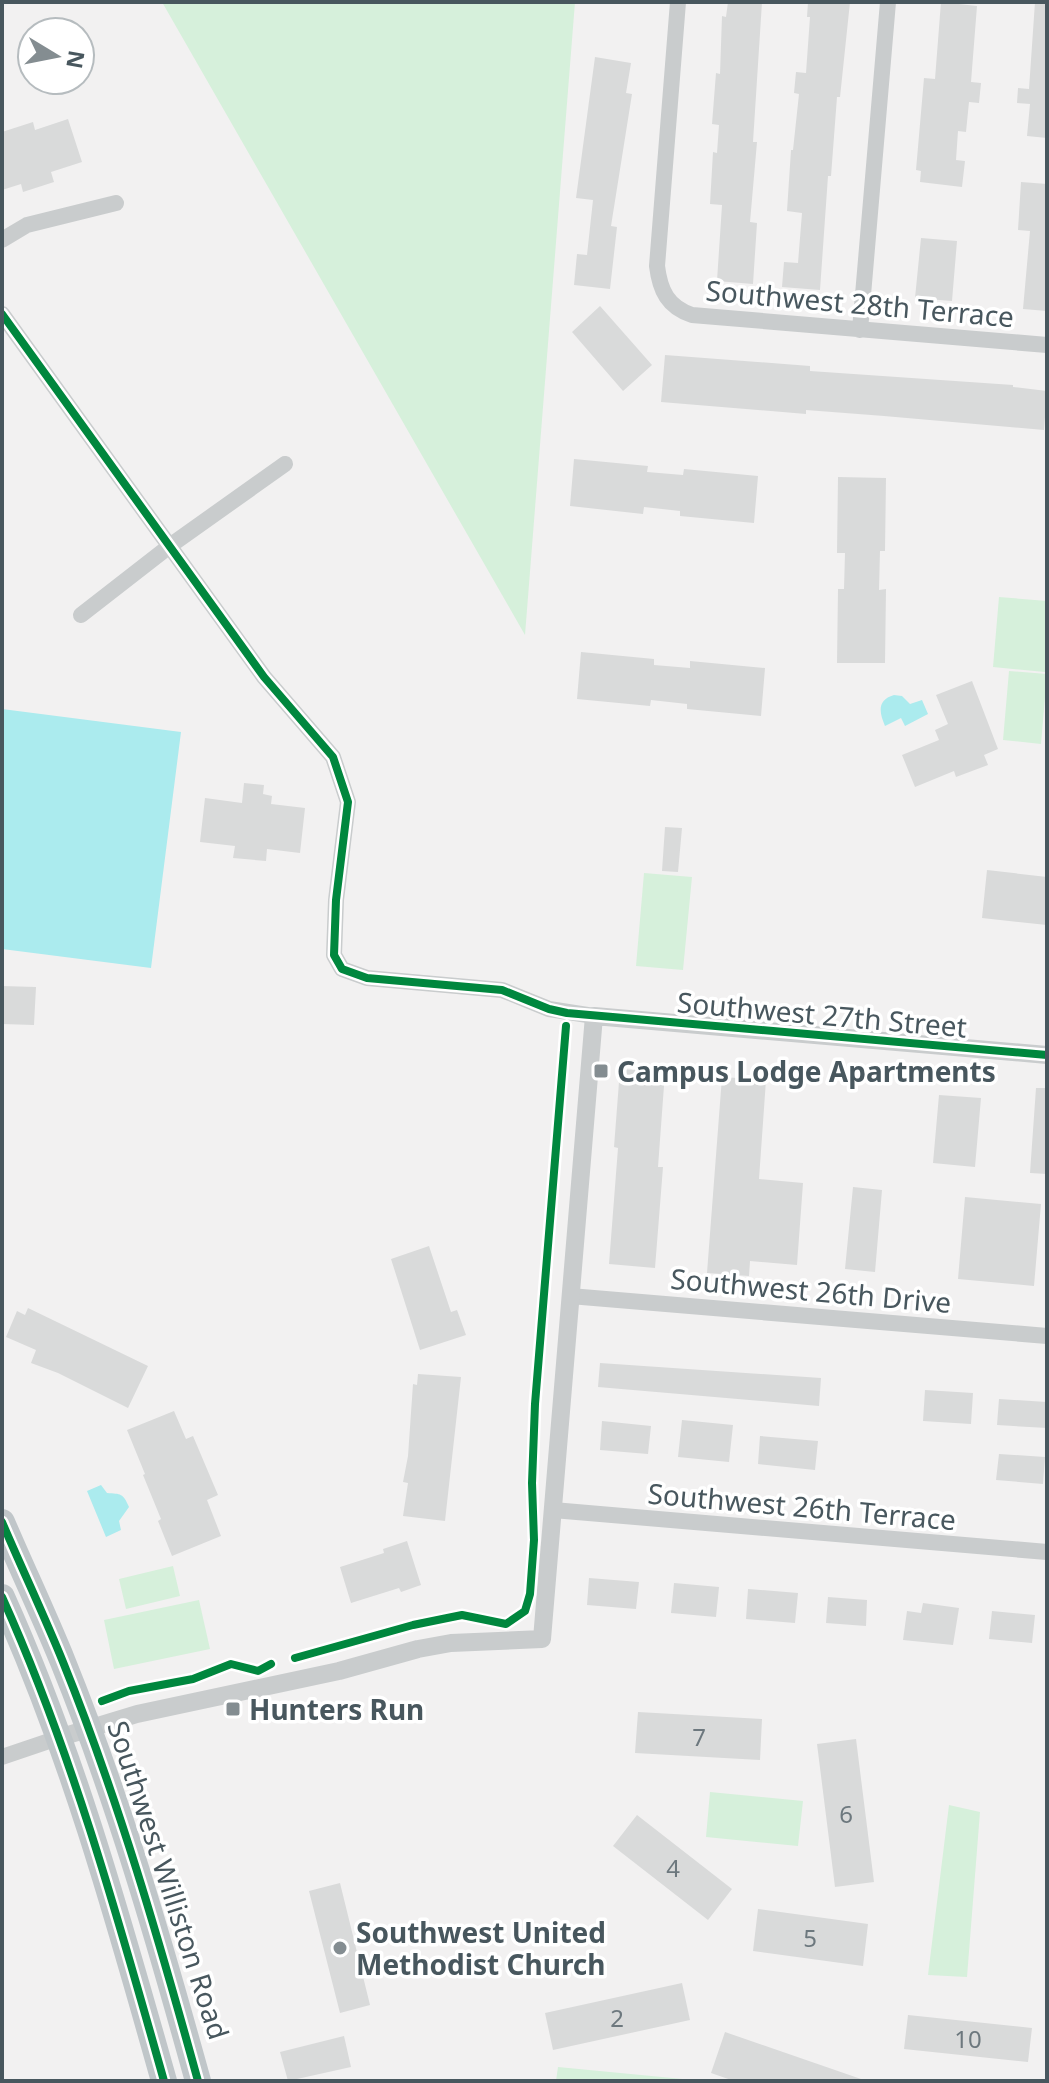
<svg xmlns="http://www.w3.org/2000/svg" width="1049" height="2083" font-family="'Noto Sans',sans-serif">
	<style>
		.green { fill: #d6f0db }
		.water { fill: #abebee }
		.building { fill: #d9dada }
		.lines { fill: none; stroke-linecap: round; stroke-linejoin: round }
		.minor { stroke: #c9cccd; stroke-width: 16 }
		.tertiary { stroke: #c9cccd; stroke-width: 18 }
		.trunk { stroke: #c0c6c9; stroke-width: 26 }
		.cycleway-casing { stroke: #fff; stroke-width: 13 }
		.cycleway { stroke: #00873e; stroke-width: 8 }
		.poi-dot { fill: #848d91; stroke: #fff; stroke-width: 3 }
		.labels { text-anchor: middle; dominant-baseline: central; stroke-width: 7; stroke-linejoin: round; paint-order: stroke }
		.number-label { font-size: 24px; fill: #6d787e }
		.street-label { font-size: 28px; fill: #48575e; stroke: #fff }
		.poi-label { font-size: 28px; font-weight: bold; fill: #48575e; stroke: #fff; text-anchor: start }
	</style>
	<rect width="100%" height="100%" fill="#f2f1f1"/>
	<path class="green" d="M162 2H575L525 635Z
		M999 597 1047 601 1045 672 993 667Z
		M1009 671 1047 674 1041 744 1003 740Z
		M644 873 692 877 683 970 636 966Z
		M173 1566 180 1596 126 1609 119 1579Z
		M199 1600 210 1649 114 1669 104 1620Z
		M710 1792 803 1801 798 1846 706 1837Z
		M949 1805 980 1812 967 1977 928 1975Z
		M558 2067 693 2080V2081H556Z"/>
	<path class="water" d="M894 695 902 696 910 704 922 700 928 714 905 726 901 718 885 726C879 712 877 700 894 695Z
		M2 709 181 732 151 968 2 949Z
		M101 1485 107 1493C121 1494 123 1493 129 1507L119 1521 121 1530 106 1537 87 1491Z"/>
	<path class="building" d="M728 2H762L753 142H757L750 222 757 223 753 284 717 281 722 205 710 204 713 152 717 153 719 125 712 124 716 73 720 74 722 16 726 17Z
		M808 2H850L840 97H837L831 176H828L820 290 782 287 784 262 798 263 802 213 787 211 791 150H793L799 94 794 93 796 72 806 73 810 17H807Z
		M941 2 977 6 971 82 981 83 979 103 969 102 966 132 958 131 956 160 965 161 962 187 920 182 921 171 916 170 924 78 935 79Z
		M1035 2H1047V138L1027 136 1030 104 1017 103 1018 88 1029 89Z
		M595 57 631 63 626 93 632 94 611 226 617 227 610 289 574 285 577 254 587 255 593 200 576 198Z
		M68 119 82 162 51 172 54 182 23 192 21 184 2 190V132L33 122 35 130Z
		M1021 182 1047 184V311L1023 309 1030 231 1018 230Z
		M921 238 957 241 952 301 915 298Z
		M600 306 652 365 623 391 572 332Z
		M665 355 810 366V371L1013 385V387L1047 391 1044 430 884 416 806 410V414L661 402Z
		M574 459 648 466 647 472 683 475 684 469 758 476 754 523 680 516V511L644 507 643 514 570 506Z
		M838 477 886 478 885 551H880L879 590 886 589 885 663H837L838 589H844L845 553H837Z
		M581 652 654 659V665L690 668V661L765 668 761 716 687 709V704L651 700 650 706 577 699Z
		M972 681 998 749 984 755 988 765 956 777 954 771 915 787 902 755 939 740 935 730 948 724 936 695Z
		M244 783 264 785 263 794 272 796 271 804 305 808 300 853 267 849 266 861 233 858 235 846 200 842 205 798 242 803Z
		M665 827 682 828 678 872 662 871Z
		M987 870 1047 877V925L982 918Z
		M2 986 36 987 34 1025 2 1024Z
		M620 1069 665 1072 658 1167H663L655 1268 609 1264 618 1148 614 1147Z
		M722 1077 766 1080 759 1179 803 1183 797 1265 750 1261 749 1276 707 1273Z
		M1036 1088H1047V1174L1030 1173Z
		M939 1095 981 1098 975 1167 933 1163Z
		M853 1187 882 1190 875 1272 845 1269Z
		M965 1197 1041 1204 1034 1286 958 1279Z
		M429 1246 451 1312 457 1310 466 1335 420 1350 391 1259Z
		M28 1308 148 1366 128 1408 58 1373 31 1363 36 1350 6 1337 17 1311 25 1315Z
		M600 1363 821 1378 819 1406 598 1387Z
		M418 1374 461 1377 445 1521 403 1516 408 1483 403 1482 408 1456 413 1384 417 1385Z
		M925 1390 973 1393 971 1424 923 1421Z
		M999 1399 1047 1402V1428L997 1425Z
		M174 1411 186 1439 193 1436 218 1495 207 1500 221 1536 172 1556 158 1521 161 1519 143 1475 145 1474 127 1430Z
		M682 1420 733 1425 729 1462 678 1457Z
		M602 1421 651 1426 648 1454 600 1450Z
		M760 1436 818 1441 815 1470 758 1464Z
		M999 1454 1045 1457 1043 1484 996 1480Z
		M407 1541 421 1585 401 1592 399 1588 351 1603 340 1567 384 1553 383 1549Z
		M589 1578 639 1582 636 1609 587 1605Z
		M674 1583 719 1587 716 1617 671 1613Z
		M748 1589 798 1593 795 1623 746 1619Z
		M828 1597 867 1600 866 1626 826 1623Z
		M923 1603 959 1608 953 1645 903 1640 907 1611 921 1613Z
		M992 1611 1035 1615 1032 1643 989 1639Z
		M638 1712 762 1719 760 1760 635 1753Z
		M856 1739 874 1882 835 1887 817 1744Z
		M637 1815 732 1889 708 1920 613 1846Z
		M340 1883 370 2005 340 2013 309 1891Z
		M758 1909 868 1924 863 1966 753 1951Z
		M682 1983 690 2020 553 2050 545 2013Z
		M908 2015 1032 2028 1028 2062 904 2049Z
		M725 2032 861 2079 860 2081H734L711 2073Z
		M344 2036 351 2067 288 2081 280 2052Z"/>
	<g class="lines">
		<path class="minor" d="M678 2 657 266C660 291 668 307 692 315L1047 345
			M2 240 27 225 116 203
			M2 314 264 677 333 757 348 802 336 900 334 955 342 969 367 978 502 990 549 1009 594 1016
			M860 330 888 2
			M81 615 171 545 285 464
			M570 1296 1047 1336
			M553 1510 1047 1552
			M2 1757 58 1738"/>
		<path class="tertiary" d="M58 1738 137 1714 339 1671 418 1649 451 1643 542 1639 594 1016 1047 1055"/>
		<path class="trunk" d="M2 1522C22 1569 44 1615 63 1662 118 1798 159 1940 198 2081
			M2 1597C72 1752 118 1918 164 2081"/>
		<defs>
			<path id="cycleway" d="M2 314 264 677 333 757 348 802 336 900 334 955 342 969 367 978 502 990 549 1009 567 1013 1047 1055
				M2 1522C22 1569 44 1615 63 1662 118 1798 159 1940 198 2081
				M2 1597C72 1752 118 1918 164 2081
				M295 1658 413 1625 462 1615 506 1624 525 1611 530 1594 534 1540 532 1483 535 1404 566 1026
				M102 1701 129 1691 193 1679 231 1664 258 1671 271 1664"/>
		</defs>
		<use href="#cycleway" class="cycleway-casing"/>
		<use href="#cycleway" class="cycleway"/>
	</g>
	<g class="poi-dot">
		<rect x="593" y="1063" width="16" height="16" rx="4"/>
		<rect x="225" y="1701" width="16" height="16" rx="4"/>
		<circle cx="340" cy="1948" r="8"/>
	</g>
	<g class="labels">
		<g class="number-label">
			<text x="699" y="1736">7</text>
			<text x="846" y="1813">6</text>
			<text x="673" y="1867">4</text>
			<text x="810" y="1937">5</text>
			<text x="617" y="2017">2</text>
			<text x="968" y="2038">10</text>
		</g>
		<g class="street-label">
			<text transform="translate(860 303) rotate(5)">Southwest 28th Terrace</text>
			<text transform="translate(822 1014) rotate(5)">Southwest 27th Street</text>
			<text transform="translate(811 1290) rotate(5)">Southwest 26th Drive</text>
			<text transform="translate(802 1506) rotate(5)">Southwest 26th Terrace</text>
			<text transform="translate(169 1880) rotate(72)">Southwest Williston Road</text>
		</g>
		<g class="poi-label">
			<text x="617" y="1071">Campus Lodge Apartments</text>
			<text x="249" y="1709">Hunters Run</text>
			<text x="356" y="1932">Southwest United<tspan x="356" dy="32">Methodist Church</tspan></text>
		</g>
	</g>
	<rect width="1049" height="2083" fill="none" stroke="#48575e" stroke-width="8"/>
	<g transform="translate(56 56) rotate(100)"><circle r="38" fill="#ffffff" stroke="#b6bcbf" stroke-width="2"/>
	<path d="M0-6L14 30L0 20L-14 30Z" fill="#848d91"/>
	<text y="-12" font-size="22" font-weight="bold" text-anchor="middle" fill="#48575e">N</text>
	</g>
</svg>
